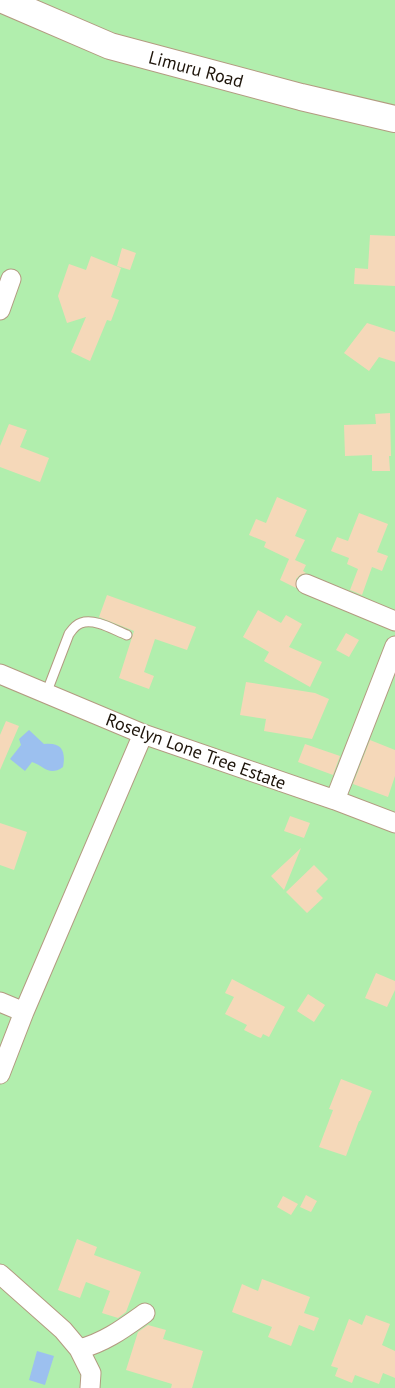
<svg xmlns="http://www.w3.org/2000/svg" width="395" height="1388" font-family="'PT Sans',sans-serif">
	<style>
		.green { fill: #b1eead }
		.water { fill: #9cc0ef }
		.building { fill: #f5d8b9 }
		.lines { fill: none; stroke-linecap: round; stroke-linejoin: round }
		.lane-casing { stroke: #b39b81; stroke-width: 11 }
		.street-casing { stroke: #b39b81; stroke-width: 21 }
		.secondary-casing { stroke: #b39b81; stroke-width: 28 }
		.lane { stroke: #fff; stroke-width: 9 }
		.street { stroke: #fff; stroke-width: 19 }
		.secondary { stroke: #fff; stroke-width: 26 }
		.labels { text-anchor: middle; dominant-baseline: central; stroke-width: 4; stroke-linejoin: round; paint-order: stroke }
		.street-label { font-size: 18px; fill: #1e150b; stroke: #fff }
	</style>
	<rect width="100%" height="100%" fill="#fbf1e6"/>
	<path class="green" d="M0 0H395V1388H0Z"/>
	<path class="water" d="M29 730 44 744C62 742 66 751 63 767 49 777 44 766 32 762L25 771 10 759 21 745 19 739Z
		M37 1351 54 1356 45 1385 29 1380Z"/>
	<path class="building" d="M370 235 395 236V286L354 284 355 268 368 269Z
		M122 248 136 253 130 270 117 266Z
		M91 256 121 268 111 297 119 300 111 321 107 320 90 361 71 352 86 317 67 323 58 296 69 264 86 270Z
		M367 323 395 332V362L379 357 369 371 344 353Z
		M390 413 391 456H389L390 471H372V455L345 456 344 425 376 424 375 414Z
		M9 424 27 430 20 447 49 458 40 482 0 467V446Z
		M277 497 307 510 295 536 305 540 295 560 306 565 303 571 306 573 300 575 296 579V588L280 580 289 559 264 547 266 542 249 535 256 519 266 523Z
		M359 513 388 524 377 552 388 556 382 571 372 567 362 595 350 590 358 569 347 564 349 558 331 551 337 537 348 541Z
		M107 595 196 627 187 650 155 639 144 672 154 676 149 689 119 678 134 631 99 617Z
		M258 610 281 623 286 615 302 624 289 647 322 662 310 687 264 661 269 652 243 637Z
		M346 633 359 640 349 657 336 650Z
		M246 682 315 693 329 699 312 739 264 731 266 719 240 715Z
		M6 721 19 726 0 770V735Z
		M370 740 395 750V776L388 797 353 784Z
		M305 744 340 756 333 775 298 762Z
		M290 816 310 823 304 838 284 831Z
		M0 823 27 832 14 870 0 865Z
		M301 848 284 890 271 876Z
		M314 865 328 879 316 891 323 898 307 913 286 892Z
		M376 973 395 981V990L387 1007 365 998Z
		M232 979 285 1007 269 1037 263 1034 261 1038 258 1037 244 1030 247 1025 225 1014 234 997 225 993Z
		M308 994 325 1005 314 1022 297 1011Z
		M341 1079 372 1091 360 1121H359L346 1156 319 1147 333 1110 329 1109Z
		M306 1195 317 1201 311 1212 300 1207Z
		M283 1196 298 1204 291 1215 277 1207Z
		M77 1239 97 1247 94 1255 141 1272 126 1312 118 1318 102 1313 110 1291 86 1282 80 1298 58 1290Z
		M262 1279 310 1297 304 1313 319 1318 314 1331 299 1325 291 1346 268 1337 272 1327 232 1312 242 1284 258 1291Z
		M366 1315 390 1324 382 1345 395 1351V1378L383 1373 379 1384 355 1375 352 1383 335 1376 338 1368 331 1366 349 1319 362 1325Z
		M148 1325 166 1330 163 1339 203 1351 192 1388H171L172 1384 126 1370 138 1332Z"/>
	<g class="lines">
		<defs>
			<path id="lane" d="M46 694 69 634C72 630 75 625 81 623 95 618 114 630 127 635"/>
			<path id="street" d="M0 310 11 279
				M306 584 395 621
				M0 674 143 734 335 800 395 823
				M335 800 395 646
				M0 1002 24 1012
				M0 1074 24 1012 143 734
				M0 1274 63 1330 79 1349 91 1373 90 1388
				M79 1349C104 1343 124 1328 145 1313"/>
			<path id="secondary" d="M3 0 110 46 301 97 395 119"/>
		</defs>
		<use href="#lane" class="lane-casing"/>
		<use href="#street" class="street-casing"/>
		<use href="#secondary" class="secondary-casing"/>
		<use href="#lane" class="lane"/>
		<use href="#street" class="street"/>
		<use href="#secondary" class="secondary"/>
	</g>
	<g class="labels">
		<g class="street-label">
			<text transform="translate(196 69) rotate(15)">Limuru Road</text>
			<text transform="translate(196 751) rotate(20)">Roselyn Lone Tree Estate</text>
		</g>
	</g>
</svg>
